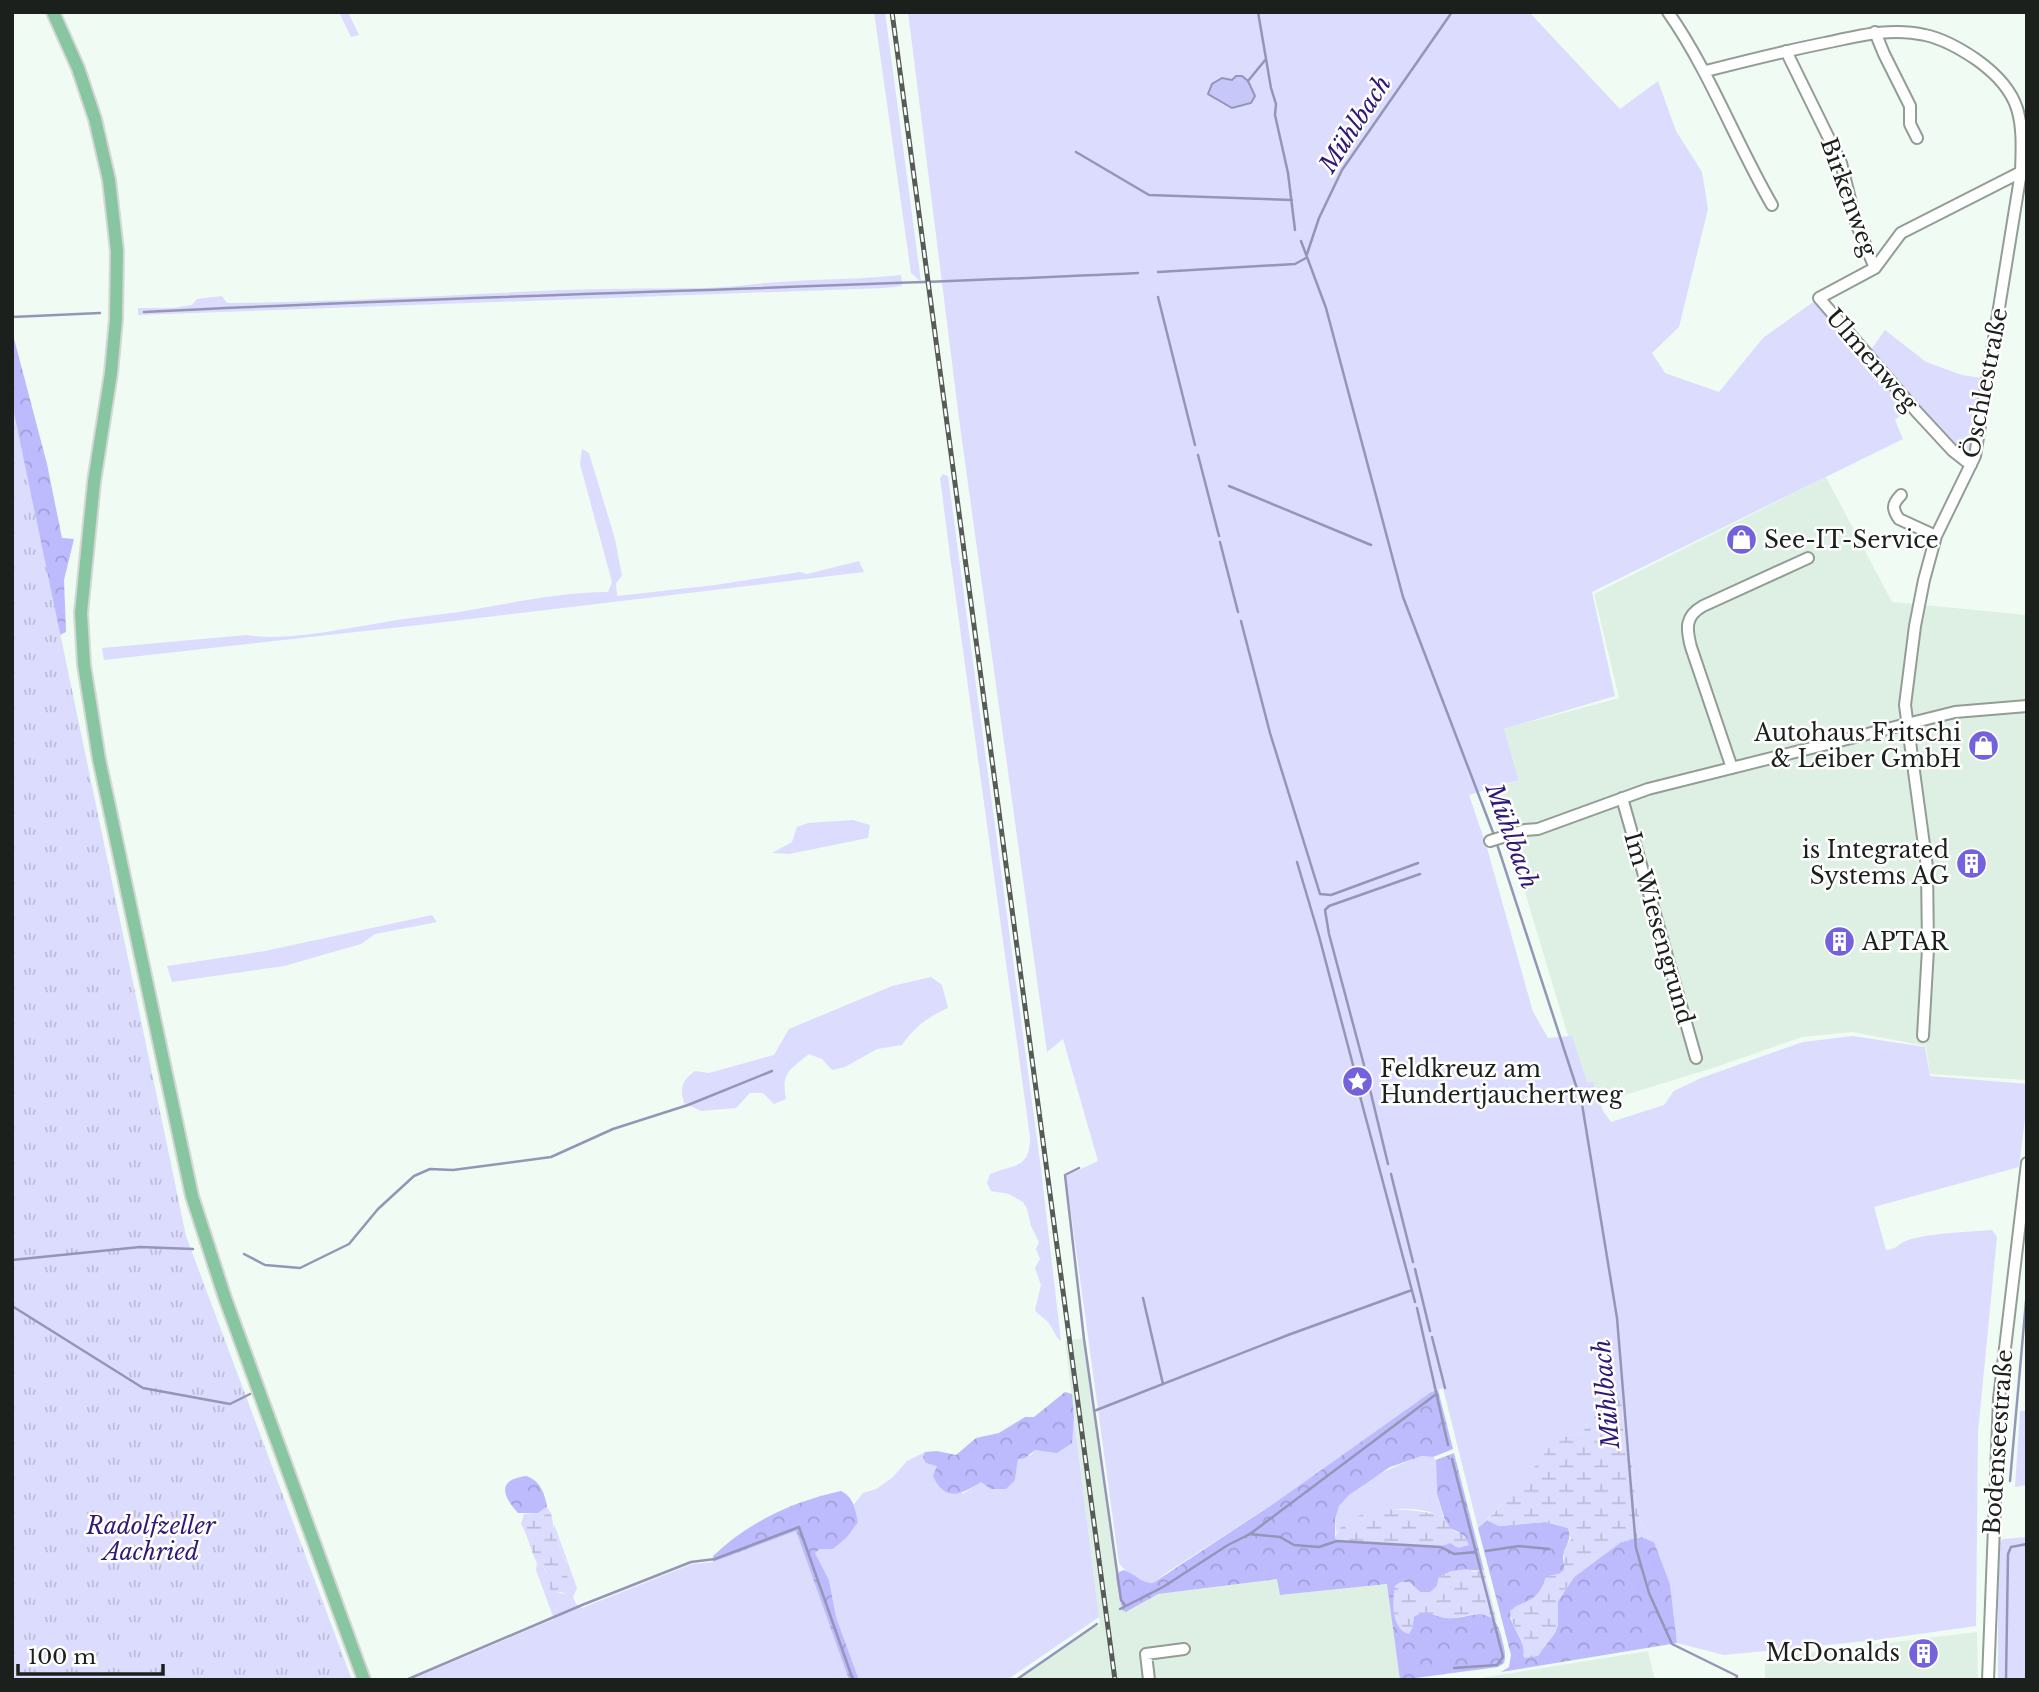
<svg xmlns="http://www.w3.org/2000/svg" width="2039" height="1692" font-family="'Libre Baskerville',serif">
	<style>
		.built { fill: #def0e3 }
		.green { fill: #dcdcfe }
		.forest { fill: url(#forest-crowns) }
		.wetland { fill: url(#wetland-marsh) }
		.park { fill: url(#park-tufts) }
		.water { fill: #c8c7f9; stroke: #9495b7; stroke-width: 2 }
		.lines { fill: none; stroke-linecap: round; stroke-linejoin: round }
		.stream { stroke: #9495b7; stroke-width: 2.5 }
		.minor-casing { stroke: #929d95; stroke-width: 14 }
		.major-casing { stroke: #d6d7d6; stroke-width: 16 }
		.minor { stroke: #fff; stroke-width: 10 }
		.major { stroke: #88c6a2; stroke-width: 12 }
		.rail-casing { stroke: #555b57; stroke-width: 5 }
		.rail { stroke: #fff; stroke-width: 2.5; stroke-dasharray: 8; stroke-linecap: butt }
		.labels { text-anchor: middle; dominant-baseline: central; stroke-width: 5; stroke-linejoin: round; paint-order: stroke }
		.street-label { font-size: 23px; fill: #1c201d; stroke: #fff }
		.poi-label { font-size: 23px; fill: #1c201d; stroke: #fff; text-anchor: start }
		.park-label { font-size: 23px; font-style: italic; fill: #301a76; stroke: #fff }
		.water-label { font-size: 24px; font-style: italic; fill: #301976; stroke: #fff }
	</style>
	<defs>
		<pattern id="forest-crowns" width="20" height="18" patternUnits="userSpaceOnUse" patternTransform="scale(1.75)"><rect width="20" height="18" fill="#bdbafd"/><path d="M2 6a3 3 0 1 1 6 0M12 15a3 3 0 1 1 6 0" fill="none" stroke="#a2a0d8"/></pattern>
		<pattern id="wetland-marsh" width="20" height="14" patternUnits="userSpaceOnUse" patternTransform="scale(1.75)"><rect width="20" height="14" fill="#dcdcfe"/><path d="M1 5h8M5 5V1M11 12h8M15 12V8" fill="none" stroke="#bcbcd9"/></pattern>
		<pattern id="park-tufts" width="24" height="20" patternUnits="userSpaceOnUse" patternTransform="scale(1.75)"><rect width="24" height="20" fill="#dcdcfe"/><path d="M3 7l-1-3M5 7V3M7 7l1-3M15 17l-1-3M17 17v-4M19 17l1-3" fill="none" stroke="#bcbcd9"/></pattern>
	</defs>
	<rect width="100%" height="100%" fill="#f0fbf3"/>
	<path class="built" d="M1826 477 1892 602 2027 615V1080L1930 1074 1926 1046 1852 1032 1802 1037 1716 1067 1589 1106 1494 789 1519 780 1504 729 1619 698 1594 594Z
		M1083 1338 1122 1610 1127 1612 1158 1594 1278 1579 1280 1595 1388 1584 1400 1680H1016L1094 1627 1100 1626 1065 1341Z
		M1977 1632 1978 1680H1765V1658Z
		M1648 1651 1655 1680H1468Z"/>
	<path class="green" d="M339 12H348L359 35 351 37Z
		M874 12H885L921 282 911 273Z
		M908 12H1529L1620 109 1658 81 1676 131 1702 172 1708 209 1679 327 1652 353 1665 373 1719 392 1763 338 1816 300 1909 408 1895 420 1903 439 1592 592 1615 696 1504 729 1519 780 1469 795 1487 848 1533 1012 1548 1038 1572 1036 1587 1082H1593L1603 1111 1611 1122 1664 1105 1674 1091 1701 1078 1803 1042 1853 1036 1925 1047 1930 1076 2027 1084V1103L2019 1167 1874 1207 1886 1250C1898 1249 1896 1245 1906 1241 1925 1233 1970 1232 1992 1230L1997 1237 1978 1432 1976 1626 1876 1640 1724 1655 1677 1643 1670 1584 1654 1542 1641 1523 1636 1502 1631 1456 1624 1443 1622 1404 1589 1412 1584 1431 1565 1437 1551 1445 1520 1487 1478 1528 1443 1388 1431 1392 1276 1502 1166 1573 1153 1583C1143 1583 1125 1572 1119 1563L1066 1176 1098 1161 1063 1039 1047 1052 960 426Z
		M901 275 902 286 885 288 138 315V308H172L192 305 197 299 222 296 227 303C332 302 435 296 540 291 595 288 650 289 705 288 735 287 765 282 795 281 830 279 865 279 901 275Z
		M1885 330 1926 362 1962 375 1987 379 1971 465 1916 411 1903 385 1870 351Z
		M582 449 589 453 615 539 622 576 616 583 617 596 715 585 800 572 807 574 859 561 864 572 428 624 104 660 102 648 247 635C282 642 349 628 386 622 412 617 439 615 465 611 512 603 561 592 608 592L612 582 580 464Z
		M943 474 948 476 1041 1169 1061 1341C1055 1337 1053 1328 1048 1322 1043 1317 1039 1316 1035 1310L1041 1285 1035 1268 1040 1259 1036 1249 1039 1242 1031 1226 1027 1209 1023 1202 1009 1194 991 1191 987 1183 990 1174C1015 1164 1030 1169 1030 1137L951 563 940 478Z
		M853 820 870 825 868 838 789 854 772 853 792 842 797 827 808 823Z
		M432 915 437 922 375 934 361 944 284 966 172 982 167 966 265 951Z
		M931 977 942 985 948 1008C928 1017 914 1027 902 1045L877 1049 845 1067 832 1070 822 1059 809 1054C789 1070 781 1073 786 1099L774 1104 763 1093H750L736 1108 701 1111 684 1103C680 1088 681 1081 695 1071L709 1073 774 1055 789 1029 892 986Z
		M2020 1411H2027V1485L2015 1487Z
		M1074 1417 1099 1617 1007 1680H859L836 1617 829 1580 815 1553 858 1522 854 1504 863 1493 876 1489 892 1478 907 1461 925 1452 923 1457 937 1466 963 1494 981 1482 1015 1480 1018 1459 1031 1455 1035 1450 1044 1451 1071 1443Z
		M1422 1456 1433 1457 1436 1460 1437 1494 1443 1517C1412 1501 1361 1509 1336 1532 1335 1522 1334 1513 1340 1505 1356 1482 1397 1465 1422 1456Z
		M554 1524 577 1588 573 1597 576 1604 582 1608 692 1564 713 1562 796 1531 849 1680H410L554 1619 536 1570 537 1563 542 1564 555 1592 564 1594 568 1592 566 1563 553 1530Z
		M2027 1537V1680H1998V1545L2003 1539Z"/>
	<path class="forest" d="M12 331 47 464 62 538 74 539 64 580 66 632 12 659Z
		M1438 1390 1453 1449 1433 1457 1422 1456 1390 1467 1349 1495 1339 1506 1335 1519V1538L1461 1533 1447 1527 1437 1494 1436 1460 1454 1453 1484 1570 1452 1571 1439 1577 1437 1586 1431 1592H1420L1409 1582 1412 1629 1414 1616C1428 1608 1432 1616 1446 1618 1470 1621 1491 1599 1501 1635 1503 1645 1507 1654 1504 1663L1498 1667 1400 1680 1387 1584 1280 1595 1277 1579 1158 1594 1126 1612 1122 1610 1116 1578 1119 1572 1124 1570C1135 1574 1141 1583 1153 1583L1276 1502 1431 1392Z
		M1065 1392 1072 1394 1074 1417 1072 1443 1057 1453 1035 1450 1025 1458 1018 1459 1015 1480 1006 1489H991L981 1482C961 1495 945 1502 933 1476L937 1466 926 1463 923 1457 925 1452 937 1451 956 1455 976 1438 999 1433 1025 1417H1034Z
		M526 1476C540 1480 545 1494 547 1507L538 1513H518C502 1495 497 1480 526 1476Z
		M841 1491C854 1498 855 1508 858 1522L847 1537 833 1549H820L815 1553 829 1580 836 1617 859 1680H849L796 1531 713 1562V1556C750 1521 792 1502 841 1491Z
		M1487 1520 1499 1526 1546 1522 1568 1528C1573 1541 1564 1545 1563 1558 1563 1562 1565 1566 1565 1570L1559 1574 1546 1577C1541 1595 1532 1601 1515 1607L1510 1618 1525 1649 1541 1651 1555 1633 1558 1624V1601L1574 1577 1621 1542 1642 1537 1654 1542 1670 1584 1677 1643 1501 1672 1509 1667 1511 1655 1478 1528Z"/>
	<path class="wetland" d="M1608 1396 1617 1398 1622 1404 1624 1443 1631 1456 1636 1502 1641 1523 1654 1542 1642 1537 1621 1542 1574 1577 1558 1601V1624L1555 1633 1538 1656 1525 1658 1523 1656C1527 1641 1510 1627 1510 1611 1528 1596 1537 1606 1546 1576L1559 1574 1564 1570V1550L1571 1539 1568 1528 1546 1522 1499 1526 1487 1520 1519 1487 1551 1445 1563 1435 1565 1437 1584 1431 1589 1412Z
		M547 1507C553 1515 553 1522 553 1530L568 1569C565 1578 572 1585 567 1594L561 1592 551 1593 546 1571 542 1564 537 1563C530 1550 529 1537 521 1524L524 1514 538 1513Z
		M1383 1509 1409 1510 1437 1514 1443 1517 1452 1530 1465 1536 1469 1545 1458 1548 1450 1543 1441 1547 1337 1541 1335 1538C1340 1519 1365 1513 1383 1509Z
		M1467 1569 1473 1572 1484 1570 1497 1622C1478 1606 1468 1619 1447 1618 1433 1617 1428 1608 1414 1617L1412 1629 1409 1634C1391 1629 1392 1601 1395 1586L1400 1582H1409L1420 1592H1430L1437 1586 1439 1577 1452 1571Z"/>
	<path class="park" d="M12 403 186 1236 352 1680H12Z"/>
	<path class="water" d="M1236 76H1242L1248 81 1255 96 1251 103 1232 108 1208 94 1212 84 1222 78 1232 80Z"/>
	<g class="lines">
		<path class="stream" d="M1258 12 1271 88 1276 104 1275 115 1288 173 1295 230
			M1538 12H1544
			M1248 81 1266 59
			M1076 152 1149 195 1292 200
			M1301 241 1326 308 1403 597 1494 835
			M1307 254 1319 218 1342 170 1452 12
			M1158 272 1295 264 1306 258
			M1158 297 1195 445
			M144 312C475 295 807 289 1138 273
			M12 317 100 313
			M1198 455 1219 536
			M1229 486 1371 545
			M1220 542 1238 612
			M1241 621 1270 733 1320 894 1331 895 1418 863
			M1496 841 1582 1104 1617 1318 1636 1548 1649 1593 1672 1644 1737 1676 1736 1680
			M1297 862 1319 936 1353 1065
			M1364 1065 1329 934 1325 910 1329 906 1420 874
			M1366 1073 1388 1164
			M1357 1085 1415 1302
			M1079 1168 1065 1175 1084 1339 1121 1600 1125 1605 1123 1608
			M1391 1174 1413 1262
			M244 1254 265 1265 300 1268 349 1244 378 1209 414 1176 430 1169 453 1170 551 1157 613 1129 688 1105 772 1071
			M12 1260 140 1247 193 1249
			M1415 1269 1430 1331
			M1143 1298 1163 1384
			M12 1306 143 1388 230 1404 250 1394
			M1417 1308 1448 1445
			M1432 1337 1445 1388
			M1094 1411 1288 1335 1412 1290
			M1452 1459 1503 1657 1497 1665 1454 1668
			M2010 1481 2027 1290
			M1250 1534 1280 1537 1294 1545 1319 1547 1337 1541 1441 1547 1454 1554 1476 1552
			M1486 1551 1519 1546 1549 1549
			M1120 1609 1163 1587 1228 1545 1250 1534 1435 1395
			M406 1680 582 1605 691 1562 715 1559 799 1527 853 1680
			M1016 1680 1097 1624
			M2006 1680 2008 1554 2011 1547 2027 1544"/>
		<defs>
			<path id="minor" d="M1668 12C1710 72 1735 141 1772 205
				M1875 32 1884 54 1910 106V124L1917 138
				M1786 51 1841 163 1856 223 1875 268
				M1706 71C1745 61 1785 51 1825 43 1858 36 1891 27 1925 35 1944 39 1961 49 1977 60 2023 93 2023 119 2021 172L1975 456 1936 536 1924 580 1915 626 1905 705 1927 867 1928 949 1923 1036
				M1971 465 1953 451 1916 411 1819 298 1875 268 1901 233 2021 172
				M1901 495C1892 504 1892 509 1899 519L1936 536
				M1732 768 1691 647C1686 628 1685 616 1703 606L1808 558
				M1622 798 1696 1058
				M1490 841 1525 830 1538 829 1648 789 1907 724 1955 712 2027 706
				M1149 1680 1146 1654 1184 1649
				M1988 1680 1999 1399 2027 1163"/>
			<path id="major" d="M53 12 78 68 95 119 109 180 117 251 116 319 111 373 94 482 81 613 84 665 99 759 192 1196 225 1298 364 1680"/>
		</defs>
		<use href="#minor" class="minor-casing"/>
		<use href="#major" class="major-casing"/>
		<use href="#minor" class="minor"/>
		<use href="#major" class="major"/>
		<defs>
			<path id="rail" d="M892 12 1115 1680"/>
		</defs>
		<use href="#rail" class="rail-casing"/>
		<use href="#rail" class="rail"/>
	</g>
	<defs>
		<symbol id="shop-disc" viewBox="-11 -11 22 22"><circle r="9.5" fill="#7362dc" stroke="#fff"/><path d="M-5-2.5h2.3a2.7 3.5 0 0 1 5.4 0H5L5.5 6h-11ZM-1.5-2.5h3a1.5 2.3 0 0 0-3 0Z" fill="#fff"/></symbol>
		<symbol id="building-disc" viewBox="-11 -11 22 22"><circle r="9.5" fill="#7362dc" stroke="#fff"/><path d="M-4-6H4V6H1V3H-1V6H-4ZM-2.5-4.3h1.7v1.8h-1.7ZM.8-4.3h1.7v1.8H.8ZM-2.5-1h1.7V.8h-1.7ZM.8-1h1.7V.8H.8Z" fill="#fff"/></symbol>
		<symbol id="sight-disc" viewBox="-11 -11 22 22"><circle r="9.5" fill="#7362dc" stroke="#fff"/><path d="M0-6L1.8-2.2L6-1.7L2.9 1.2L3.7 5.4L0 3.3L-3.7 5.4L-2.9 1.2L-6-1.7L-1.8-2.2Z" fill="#fff"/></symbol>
	</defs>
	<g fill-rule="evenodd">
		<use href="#shop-disc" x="1724" y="522" width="35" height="35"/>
		<use href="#shop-disc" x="1966" y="728" width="35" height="35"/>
		<use href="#building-disc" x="1954" y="846" width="35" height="35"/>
		<use href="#building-disc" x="1822" y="924" width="35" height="35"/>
		<use href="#sight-disc" x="1340" y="1064" width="35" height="35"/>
		<use href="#building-disc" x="1906" y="1636" width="35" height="35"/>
	</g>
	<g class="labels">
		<g class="street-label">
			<text transform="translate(1849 197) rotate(70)">Birkenweg</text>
			<text transform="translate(1872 360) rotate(49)">Ulmenweg</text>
			<text transform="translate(1985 383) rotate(-79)">Öschlestraße</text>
			<text transform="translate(1659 928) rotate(74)">Im Wiesengrund</text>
			<text transform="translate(1998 1442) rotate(-86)">Bodenseestraße</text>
		</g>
		<g class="poi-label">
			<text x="1764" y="540">See-IT-Service</text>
			<text x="1961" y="733" text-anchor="end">Autohaus Fritschi<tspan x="1961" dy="26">&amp; Leiber GmbH</tspan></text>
			<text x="1949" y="850" text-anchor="end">is Integrated<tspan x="1949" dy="26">Systems AG</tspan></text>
			<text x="1862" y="942">APTAR</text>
			<text x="1380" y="1069">Feldkreuz am<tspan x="1380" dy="26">Hundertjauchertweg</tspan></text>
			<text x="1900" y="1653" text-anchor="end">McDonalds</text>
		</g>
		<g class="park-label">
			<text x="151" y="1526">Radolfzeller<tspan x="151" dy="26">Aachried</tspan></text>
		</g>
		<g class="water-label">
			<text transform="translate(1355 124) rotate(-57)">Mühlbach</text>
			<text transform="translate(1512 836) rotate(70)">Mühlbach</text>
			<text transform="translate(1606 1394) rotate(-95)">Mühlbach</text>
		</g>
	</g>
	<rect width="2039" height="1692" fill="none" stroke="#1c201d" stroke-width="28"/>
	<path d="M18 1664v10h145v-10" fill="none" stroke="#1c201d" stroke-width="3.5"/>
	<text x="28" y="1664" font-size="21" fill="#1c201d" stroke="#ffffff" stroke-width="5" paint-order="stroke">100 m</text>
</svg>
